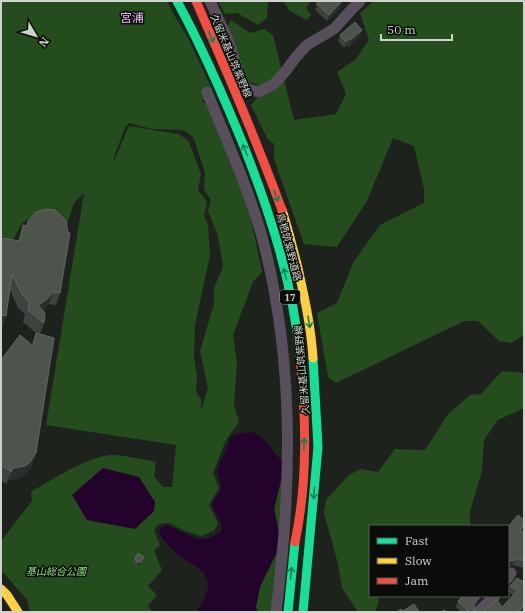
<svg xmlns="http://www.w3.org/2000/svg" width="525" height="613" font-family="'IBM Plex Serif','Noto Sans JP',serif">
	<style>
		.green { fill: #244c1d; fill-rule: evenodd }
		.water { fill: #23032c }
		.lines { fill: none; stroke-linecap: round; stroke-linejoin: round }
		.street { stroke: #594f5c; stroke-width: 11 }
		.fast { stroke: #16e098; stroke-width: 9 }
		.slow { stroke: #ffcf43; stroke-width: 9 }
		.jam { stroke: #f24e42; stroke-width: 9 }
		.wall { fill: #3f433f }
		.shaded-wall { fill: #2b2f2b }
		.building { fill: #4e534e; stroke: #626762 }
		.oneway { stroke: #108157 }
		.labels { text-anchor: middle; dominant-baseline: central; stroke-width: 3; stroke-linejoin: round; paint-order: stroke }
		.shield { fill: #090c08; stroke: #939892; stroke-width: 1 }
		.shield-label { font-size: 9px; font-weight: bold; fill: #ced4cd }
		.street-label { font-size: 10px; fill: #ced4cd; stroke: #090c08 }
		.park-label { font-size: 10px; font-style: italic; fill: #95e685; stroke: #090c08 }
		.quarter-label { font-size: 12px; fill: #e5b3f1; stroke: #090c08 }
	</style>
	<rect width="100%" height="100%" fill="#1d221d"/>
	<path class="green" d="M1 1H167L174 15 187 36 213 91 202 101 210 107 234 164 251 219 262 272 253 282 233 335 237 363 234 404 239 422 226 440 213 473 219 488 209 505 218 523 214 531 201 536 185 531 169 523 159 524 154 530 160 545 154 550 162 570 148 586 157 595 148 606 153 612H30L27 600 1 570V541L32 501 31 492C51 480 90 455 113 455 127 456 142 459 156 462L154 476 163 487H172L176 445 46 425 84 193 74 203 67 224 53 216 36 215 22 223 11 244 1 242ZM129 123 152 129 183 130 193 137 205 172 204 189 211 200 208 211 218 236 223 267 214 288V304L200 351 208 388 201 411V399L196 392 197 376 194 356 195 325 210 255 208 225 204 215 207 202 198 190 201 174 188 140 178 134 129 126 114 161V157L125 128Z
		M218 1H268L267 18 258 25 237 13 225 14Z
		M283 1H311L306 8 311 15 307 20 290 11Z
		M374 1H524V335L511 343 499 341 478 321H464L336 383 328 377 317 313 337 303 353 263 380 225 424 203V189L414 146 393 138 367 201 337 247 304 244 274 159V144L267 138 251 105 265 89 247 80 226 28 231 20 250 33 264 29 273 35 294 120 336 114 346 94 337 72 356 59 369 40 360 13Z
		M502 371 524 373V408L498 420 484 440 482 471 470 511V526H370V596H377L379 601 375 612H358L342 588 338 564 324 513 326 500 349 475 361 469 378 472 395 449 425 450 448 414 470 395 481 394Z
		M281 480 290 484 279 612H257L256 607 259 587 276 554 279 533 274 509Z"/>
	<path class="water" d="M252 432C268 439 270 449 282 461L281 480 274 509 279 533 276 554 260 587 256 607 257 612H196C201 604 207 596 208 587 210 570 183 560 173 550 167 545 163 540 159 533L161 528 166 525C177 529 195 541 206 539 211 538 216 534 221 532 221 529 222 525 221 523 219 516 211 509 213 503 215 497 220 493 221 486 221 480 216 475 218 468 221 457 228 452 229 439L235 434Z
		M103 468 139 477 155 502 154 511 135 529 87 520 72 495Z"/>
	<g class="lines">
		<path class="street" d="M210 1 228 40 242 82 248 89 259 92 274 84 285 72 296 57 307 45 334 29 352 9 360 1
			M207 92C226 139 247 185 261 233 295 357 292 486 276 612
			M508 578 511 573
			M478 612 495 596"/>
		<path class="fast" d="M177 1C202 47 223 95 243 144 270 213 293 283 300 357
			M288 612 295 542
			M303 612 318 447 313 358"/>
		<path class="slow" d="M282 210C288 228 292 246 297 264 304 295 311 326 313 358
			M1 589 7 595 18 612"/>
		<path class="jam" d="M196 1C226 70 256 139 282 210
			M295 542C308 481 306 418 300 357"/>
	</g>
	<path class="wall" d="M317 1H342L340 8 327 21 315 10 317 6 315 5Z
		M362 30 360 36 348 47 347 45 344 48 338 41 340 35Z
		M28 221 60 293 56 305 49 304 43 310 44 323 40 334 32 466 25 474 20 478 9 480 6 484 1 480V360L32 344 36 333 23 322 25 314 18 308 10 290 6 316 2 328H1V238L18 241 23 225 26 226Z
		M524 520V529L522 532 524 533V568L513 565 512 566Z
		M144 557 143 561 140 565 137 566 134 564V561L135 558Z
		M524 582V609L521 612 502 607 514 595 508 592 510 586Z
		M458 601 478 602 474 607 475 611 478 612H461L456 607Z"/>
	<path class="shaded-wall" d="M342 1 340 8 327 21 329 15Z
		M362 30 360 36 348 47 350 40Z
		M349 39 347 45 344 48 346 42Z
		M53 292 49 304 42 312 38 305Z
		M1 315 6 316 2 328H1Z
		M36 453 32 466 25 474 20 478 9 480 6 484 11 472 13 468Z
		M524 526V529L518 537 520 530Z
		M144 557 143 561 140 565 137 566 138 562Z
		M515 558 512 566 508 567V563L510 561Z
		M481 596 478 602 471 610 474 604Z
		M524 606V609L521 612H518Z"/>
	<path class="building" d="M320 1H342L329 15 317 4Z
		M355 22 362 30 350 40 349 39 346 42 340 35Z
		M47 209 55 210 66 221 68 233H70L60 293 53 292 46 300 38 305 45 313 44 323 28 310 29 302 23 296 12 274 6 316 1 315V238L20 241 23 225 27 226 28 221 36 212Z
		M36 333 54 338 36 453 30 462 25 466 13 468 11 472 1 465V360L20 335 33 346Z
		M518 515 524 520V526L520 530 524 533V561L515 558 514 560 510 561 508 563V527Z
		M138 553 144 557 141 562H138L136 561 135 558Z
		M517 578 524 582V606L518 612H482L497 600 502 607 518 590 510 586Z
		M463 596H481L474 604V608L475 611 478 612H469L458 601Z
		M414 604 419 612H397L401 609 403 611Z
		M445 610 446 612H441Z"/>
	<defs><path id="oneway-shaft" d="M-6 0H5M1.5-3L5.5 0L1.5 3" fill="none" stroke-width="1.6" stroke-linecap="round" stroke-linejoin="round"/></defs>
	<g class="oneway">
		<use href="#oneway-shaft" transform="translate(211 37) rotate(66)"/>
		<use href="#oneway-shaft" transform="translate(245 150) rotate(-112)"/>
		<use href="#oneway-shaft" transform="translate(276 196) rotate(70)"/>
		<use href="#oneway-shaft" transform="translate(285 274) rotate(-104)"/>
		<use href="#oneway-shaft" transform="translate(309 322) rotate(80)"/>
		<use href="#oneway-shaft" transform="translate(304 444) rotate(-88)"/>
		<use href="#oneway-shaft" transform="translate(314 493) rotate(95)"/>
		<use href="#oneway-shaft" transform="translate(291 573) rotate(-85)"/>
	</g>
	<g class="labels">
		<rect class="shield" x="280" y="290" width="20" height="14" rx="3"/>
		<g class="shield-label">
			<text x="290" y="297">17</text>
		</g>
		<g class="street-label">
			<text transform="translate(231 56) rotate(67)">久留米基山筑紫野線</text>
			<text transform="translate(289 247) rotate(75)">鳥栖筑紫野道路</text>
			<text transform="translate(302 370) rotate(-95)">久留米基山筑紫野線</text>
		</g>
		<g class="park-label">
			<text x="56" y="571">基山総合公園</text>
		</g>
		<g class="quarter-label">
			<text x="132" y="17">宮浦</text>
		</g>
	</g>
	<rect width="525" height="613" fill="none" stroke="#ced4cd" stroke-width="4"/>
	<rect x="369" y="525" width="140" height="72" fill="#090c08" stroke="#585c57"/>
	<rect x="377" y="538" width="20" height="6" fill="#16e098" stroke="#585c57"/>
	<text x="405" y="545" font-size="12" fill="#ced4cd">Fast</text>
	<rect x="377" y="558" width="20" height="6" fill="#ffcf43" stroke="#585c57"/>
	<text x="405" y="565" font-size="12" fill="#ced4cd">Slow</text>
	<rect x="377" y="578" width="20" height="6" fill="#f24e42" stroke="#585c57"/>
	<text x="405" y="585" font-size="12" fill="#ced4cd">Jam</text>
	<g transform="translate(36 36) rotate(128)" stroke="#090c08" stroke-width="3" paint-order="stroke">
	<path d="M0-3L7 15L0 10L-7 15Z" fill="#ced4cd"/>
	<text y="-6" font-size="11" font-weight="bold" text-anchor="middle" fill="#ced4cd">N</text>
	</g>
	<path d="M381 34v6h71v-6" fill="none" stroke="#ced4cd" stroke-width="2"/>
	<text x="387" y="34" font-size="12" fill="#ced4cd" stroke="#090c08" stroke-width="3" paint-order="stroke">50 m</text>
</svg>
